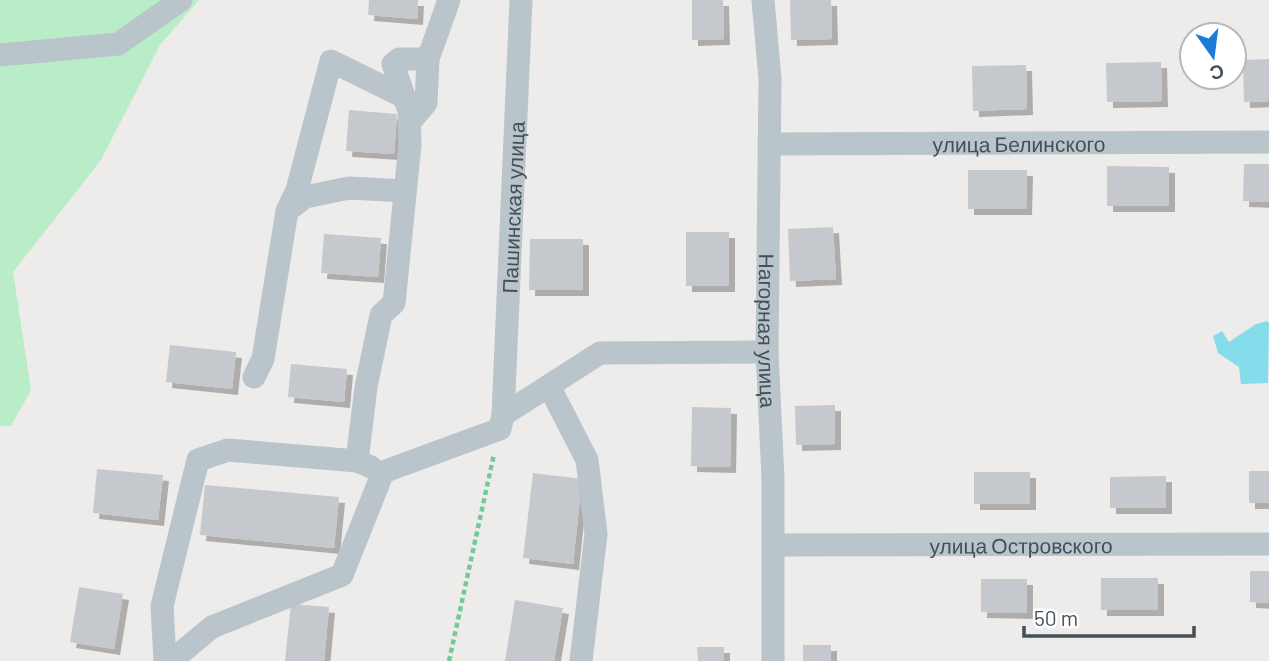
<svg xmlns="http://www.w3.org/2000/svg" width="1269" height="661" font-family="Barlow,sans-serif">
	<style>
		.green { fill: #b8edc8 }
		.water { fill: #85dcea }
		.building { fill: #c5c9ce; filter: url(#shadow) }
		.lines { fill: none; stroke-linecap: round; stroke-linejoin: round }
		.path { stroke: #71ca97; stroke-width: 4.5; stroke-dasharray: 5 3.5; stroke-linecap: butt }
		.minor { stroke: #b9c4cb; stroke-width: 23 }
		.labels { text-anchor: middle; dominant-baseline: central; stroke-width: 5; stroke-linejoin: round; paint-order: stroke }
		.street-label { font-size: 21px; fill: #445058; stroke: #fff }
	</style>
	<defs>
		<filter id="shadow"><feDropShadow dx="6" dy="6" stdDeviation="0" flood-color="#0004"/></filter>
	</defs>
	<rect width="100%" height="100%" fill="#eeebeb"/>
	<path class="green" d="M0 0H199L160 45 101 160 13 272 31 390 11 426H0Z"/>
	<path class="water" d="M1267 321 1269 323 1268 383 1241 384 1239 367 1218 353 1213 336 1222 331 1229 342 1256 324Z"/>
	<path class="building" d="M369 0H418L417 19 368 15Z
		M692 0H723L724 39 692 40Z
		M790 0H831L832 39 791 40Z
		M1269 59V101L1244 102 1243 60Z
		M1161 62 1162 101 1107 102 1106 63Z
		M1026 65 1027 109 973 111 972 66Z
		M349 110 397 114 394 154 346 151Z
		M1244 164H1269V202L1243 201Z
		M1107 166 1169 167V206H1107Z
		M968 170H1027L1026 209H968Z
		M833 227 836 279 790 281 788 229Z
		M686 232H729V286H686Z
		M324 234 381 238 378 277 321 273Z
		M530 239H583V290H529Z
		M170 345 236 352 232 389 166 382Z
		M291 364 347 369 344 402 288 397Z
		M835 405V444L796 445 795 406Z
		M692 407 731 408 730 467 691 466Z
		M97 469 163 475 158 520 93 513Z
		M1249 471H1269V503H1249Z
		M974 472H1030V504H974Z
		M533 473 582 479 573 564 523 558Z
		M1166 476V508H1110V477Z
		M205 485 339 497 334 548 200 535Z
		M1250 571H1269V603L1250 602Z
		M1101 578H1158V610H1101Z
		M981 579H1027V613L981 612Z
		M79 587 123 594 114 649 70 642Z
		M515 600 563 608 554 661H505Z
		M291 604 329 607 324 661H285Z
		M803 645H831V661H803Z
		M697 647H724V661H698Z"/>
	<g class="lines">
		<path class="path" d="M449 661 494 454"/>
		<g class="minor">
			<path id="s1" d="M763 0 770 79 767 352 773 478V661"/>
			<path d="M0 55 118 44 181 0"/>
			<path d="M409 123 426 103 428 59"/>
			<path id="s2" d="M769 144 1269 142"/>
			<path d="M287 211 297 190 331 61 404 97"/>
			<path d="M254 377 263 359 287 211 305 197 349 188 405 191"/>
			<path d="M549 386 587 460 596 534 581 661"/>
			<path d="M503 415 600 353 767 352"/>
			<path d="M357 461 366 387 381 315 394 303 410 145 409 111 393 64 399 59H428L449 0"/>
			<path id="s3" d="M773 545 1269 544"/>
			<path d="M165 661 162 606 198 460 228 450 357 461 371 467"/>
			<path id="s4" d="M171 661 212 627 342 575 383 472 500 429 503 415 521 0"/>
		</g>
	</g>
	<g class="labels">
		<g class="street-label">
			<text stroke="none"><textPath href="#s2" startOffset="250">улица Белинского</textPath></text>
			<text stroke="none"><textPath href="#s4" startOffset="651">Пашинская улица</textPath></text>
			<text stroke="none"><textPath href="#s1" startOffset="331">Нагорная улица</textPath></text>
			<text stroke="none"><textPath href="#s3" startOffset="248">улица Островского</textPath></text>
		</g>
	</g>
	<g transform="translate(1213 56) rotate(166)"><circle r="33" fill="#ffffff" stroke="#b4b9bc" stroke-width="2"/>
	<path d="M0-5L12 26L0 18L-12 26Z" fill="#1b7cd8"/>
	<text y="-10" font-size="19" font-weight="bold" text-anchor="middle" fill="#445058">С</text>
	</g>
	<path d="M1024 626v10h170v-10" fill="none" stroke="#445058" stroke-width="3.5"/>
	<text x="1034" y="626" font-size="21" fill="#445058" stroke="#ffffff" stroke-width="5" paint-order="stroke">50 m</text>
</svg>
